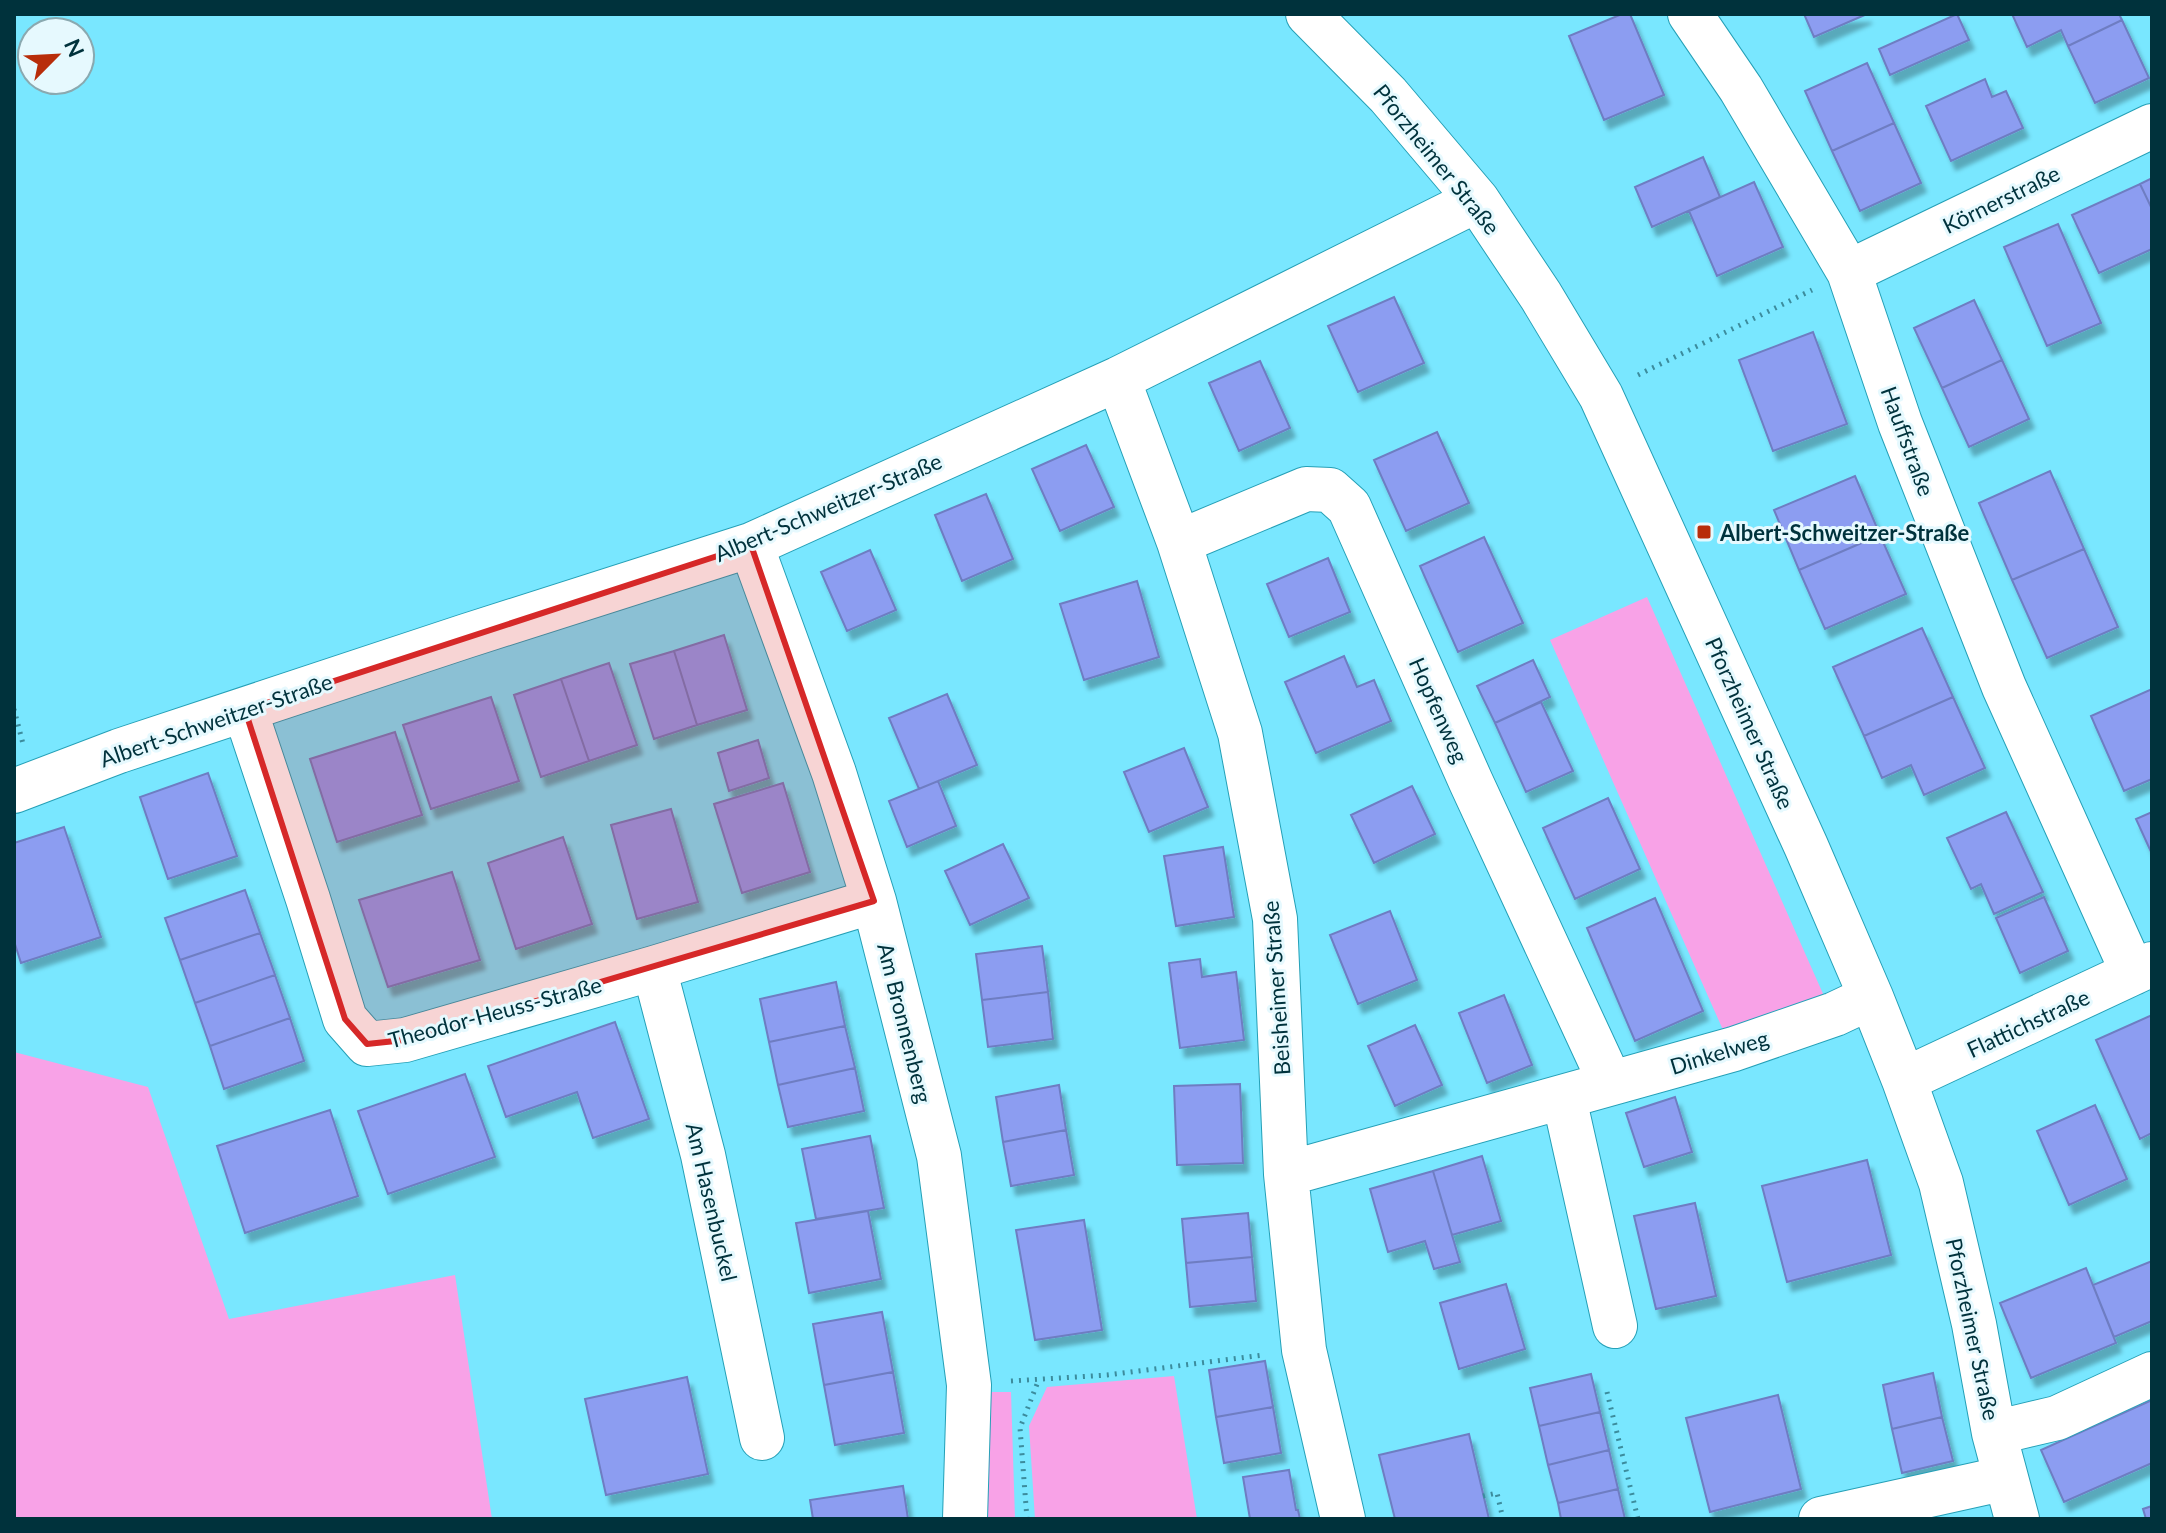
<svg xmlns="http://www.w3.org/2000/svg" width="2166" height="1533" font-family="Lato,sans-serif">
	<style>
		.green { fill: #f8a2e7 }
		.building { fill: #8c9df1; stroke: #6e7dc2; stroke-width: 2; filter: url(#shadow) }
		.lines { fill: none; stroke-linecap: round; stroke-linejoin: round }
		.minor-casing { stroke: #25a0b7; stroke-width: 46 }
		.path { stroke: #3c8c9d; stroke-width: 5; stroke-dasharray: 2 6; stroke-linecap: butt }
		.minor { stroke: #fff; stroke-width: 44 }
		.marked { fill: #d62828; fill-opacity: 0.2; stroke: #d62828; stroke-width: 6; stroke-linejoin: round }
		.poi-dot { fill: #b82d0a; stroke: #e6f9fe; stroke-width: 3 }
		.labels { text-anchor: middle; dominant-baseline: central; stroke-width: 6; stroke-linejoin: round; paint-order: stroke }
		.street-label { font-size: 22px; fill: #00323c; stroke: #e6f9fe }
		.poi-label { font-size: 22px; font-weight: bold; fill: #00323c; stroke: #e6f9fe; text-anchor: start }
	</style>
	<defs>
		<filter id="shadow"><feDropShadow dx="5" dy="9" stdDeviation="2" flood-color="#0004"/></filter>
	</defs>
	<rect width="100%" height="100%" fill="#79e7ff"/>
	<path class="green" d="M1647 597 1824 996 1727 1039 1550 640Z
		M14 1052 148 1087 229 1319 455 1275 492 1519H14Z
		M1174 1376 1197 1519H1035L1029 1426 1047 1387Z
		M975 1392H1011L1015 1519H972Z"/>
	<path class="building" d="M1622 14H1630L1664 95 1604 120 1569 36Z
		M1804 14H1867L1814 37Z
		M1957 14 1969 40 1890 75 1879 49Z
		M2012 14H2119L2122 20 2068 46 2061 30 2027 47Z
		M2122 20 2149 78 2095 103 2068 46Z
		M1867 63 1894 123 1832 151 1805 91Z
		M1985 79 1992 97 2006 91 2023 128 1951 161 1926 106Z
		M1894 123 1921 183 1860 211 1832 151Z
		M1703 157 1720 197 1652 227 1635 187Z
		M2152 178V209L2140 184Z
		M1754 182 1783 247 1717 276 1689 211Z
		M2140 184 2152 209V249L2099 273 2072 215Z
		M2058 224 2101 323 2047 346 2004 247Z
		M1394 297 1424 363 1358 392 1328 326Z
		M1974 300 2002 360 1942 388 1914 328Z
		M1813 332 1847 424 1773 451 1739 360Z
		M2002 360 2029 419 1969 447 1942 388Z
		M1260 361 1290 428 1239 451 1209 383Z
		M1437 432 1469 503 1406 531 1374 460Z
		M1086 445 1114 507 1060 531 1032 469Z
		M2050 471 2084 549 2012 580 1979 503Z
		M1855 476 1880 535 1799 570 1774 510Z
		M986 494 1013 559 962 581 935 515Z
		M1880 535 1906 594 1825 629 1799 570Z
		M1484 537 1523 623 1458 652 1420 566Z
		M2084 549 2118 627 2047 658 2012 580Z
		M870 550 896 610 847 631 821 572Z
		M1328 558 1350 612 1289 637 1267 584Z
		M1137 581 1159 657 1084 680 1060 604Z
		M1922 628 1953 697 1864 736 1833 667Z
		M724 635 747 710 697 725 674 651Z
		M674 651 697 725 654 739 630 664Z
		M1344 656 1357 687 1374 680 1391 721 1316 753 1285 682Z
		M1533 660 1550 697 1495 723 1477 686Z
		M609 663 637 745 589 761 561 679Z
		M561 679 589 761 541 777 514 695Z
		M2152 689V779L2124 791 2091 716Z
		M947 694 977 765 919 789 889 718Z
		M491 697 519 781 431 809 403 725Z
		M1953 697 1985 768 1924 795 1911 765 1882 778 1864 736Z
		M1541 702 1573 771 1526 792 1495 723Z
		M395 732 422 815 337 842 310 759Z
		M758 740 769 778 729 791 718 753Z
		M1184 748 1208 807 1149 832 1124 772Z
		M208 773 237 856 168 879 140 797Z
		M938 781 956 826 907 847 889 801Z
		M783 783 810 872 742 893 714 804Z
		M1412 786 1435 834 1374 863 1351 815Z
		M1608 798 1640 869 1575 899 1543 828Z
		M671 809 698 902 637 919 611 825Z
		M2006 812 2043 892 1994 914 1981 884 1971 889 1947 838Z
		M2152 812V854L2136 819Z
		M64 827 101 937 21 963 14 941V843Z
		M563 837 592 924 516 949 488 863Z
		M1003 844 1029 898 970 925 945 871Z
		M1223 847 1234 917 1176 926 1164 856Z
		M452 872 480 960 388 987 359 900Z
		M245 890 260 933 180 960 165 918Z
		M2044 897 2068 951 2020 973 1996 918Z
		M1655 898 1703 1011 1635 1041 1587 928Z
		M1390 911 1417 980 1358 1004 1330 935Z
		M260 933 275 975 195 1003 180 960Z
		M1042 946 1048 992 982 1000 976 954Z
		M1200 959 1202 977 1236 972 1244 1040 1180 1048 1169 963Z
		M275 975 290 1018 210 1046 195 1003Z
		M836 982 845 1026 769 1042 760 999Z
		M1048 992 1053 1039 988 1047 982 1000Z
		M1504 995 1532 1065 1487 1083 1459 1013Z
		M2152 1015V1133L2140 1139 2096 1040Z
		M290 1018 304 1061 224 1089 210 1046Z
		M615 1022 649 1119 593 1138 577 1092 506 1117 488 1066Z
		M1415 1025 1442 1085 1395 1106 1368 1046Z
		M845 1026 855 1068 778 1085 769 1042Z
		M855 1068 864 1111 788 1127 778 1085Z
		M465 1074 495 1157 388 1194 358 1111Z
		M1240 1084 1243 1163 1177 1165 1174 1086Z
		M1059 1085 1066 1130 1003 1142 996 1097Z
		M1675 1097 1692 1152 1644 1167 1626 1113Z
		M2095 1105 2127 1179 2069 1205 2037 1131Z
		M330 1110 358 1196 245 1233 217 1146Z
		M1066 1130 1074 1175 1011 1186 1003 1142Z
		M870 1136 884 1208 816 1219 802 1149Z
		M1482 1156 1501 1221 1452 1235 1433 1171Z
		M1867 1160 1891 1255 1787 1282 1762 1186Z
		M1433 1171 1460 1262 1434 1269 1425 1241 1388 1252 1370 1189Z
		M1695 1203 1716 1296 1656 1309 1634 1216Z
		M868 1211 881 1279 809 1293 796 1223Z
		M1248 1213 1252 1257 1186 1263 1182 1219Z
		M1084 1220 1102 1330 1035 1340 1016 1230Z
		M1252 1257 1256 1301 1190 1307 1186 1263Z
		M2152 1261V1321L2114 1337 2093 1285Z
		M2086 1268 2116 1343 2031 1378 2000 1303Z
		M1506 1284 1525 1349 1459 1369 1440 1303Z
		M882 1312 893 1372 824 1385 813 1324Z
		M1265 1361 1273 1407 1216 1417 1209 1370Z
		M893 1372 904 1433 835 1445 824 1385Z
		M1933 1373 1942 1417 1892 1429 1883 1385Z
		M1591 1374 1600 1412 1539 1426 1530 1388Z
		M687 1377 708 1474 606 1495 585 1399Z
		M1778 1395 1801 1489 1710 1512 1686 1418Z
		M2152 1400V1463L2064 1502 2041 1450Z
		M1273 1407 1281 1453 1224 1463 1216 1417Z
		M1600 1412 1609 1450 1548 1465 1539 1426Z
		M1942 1417 1953 1461 1902 1473 1892 1429Z
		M1469 1434 1489 1519H1395L1379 1455Z
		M1609 1450 1618 1489 1558 1503 1548 1465Z
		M1289 1470 1296 1510H1298L1300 1519H1250L1243 1477Z
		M903 1486 908 1519H813L810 1500Z
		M1618 1489 1625 1519H1561L1558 1503Z
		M2152 1506V1519H2146L2143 1509Z"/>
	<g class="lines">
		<defs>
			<path id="minor" d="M1308 14 1388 95 1477 200 1541 296 1601 396 1806 846 1871 997 1904 1080 1941 1183 1974 1324 1994 1433 2017 1519
				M1690 14 1741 89 1849 272 1900 423 2004 687 2133 973
				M1849 272 2152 126
				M1118 379 1179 542 1240 733 1275 919 1286 1174 1304 1350 1343 1519
				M1179 542 1306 489 1330 490 1349 507 1471 782 1610 1082
				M751 545 834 773 874 901 939 1156 969 1385 965 1519
				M245 710 308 899 345 1019 367 1044 405 1040 654 968 874 901
				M14 791 119 751 466 636 751 545 1118 379 1477 200
				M654 968 703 1155 762 1438
				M1904 1080 2152 964
				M1564 1098 1615 1326
				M1286 1174 1734 1049 1835 1014 1871 997
				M1994 1433 2057 1418 2152 1374
				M1821 1519 2006 1478"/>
		</defs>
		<use href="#minor" class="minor-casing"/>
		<path class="path" d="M1638 375 1812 290
			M14 709 23 744
			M1011 1381 1107 1375 1263 1355
			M1607 1392 1638 1519
			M1483 1496 1497 1493 1503 1519
			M1027 1519 1020 1428 1039 1379"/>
		<use href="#minor" class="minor"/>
	</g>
	<path class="marked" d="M751 545 874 901 405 1040 367 1044 345 1019 245 710Z"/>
	<rect class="poi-dot" x="1696" y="524" width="16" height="16" rx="4"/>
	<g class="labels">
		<g class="street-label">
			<text transform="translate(1437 159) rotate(51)">Pforzheimer Straße</text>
			<text transform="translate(2001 199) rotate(-26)">Körnerstraße</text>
			<text transform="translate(1908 441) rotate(70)">Hauffstraße</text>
			<text transform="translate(828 507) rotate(-23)">Albert-Schweitzer-Straße</text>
			<text transform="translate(1439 710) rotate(66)">Hopfenweg</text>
			<text transform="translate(216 720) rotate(-19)">Albert-Schweitzer-Straße</text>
			<text transform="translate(1750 723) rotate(66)">Pforzheimer Straße</text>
			<text transform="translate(1276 988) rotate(-94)">Beisheimer Straße</text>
			<text transform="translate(495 1012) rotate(-15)">Theodor-Heuss-Straße</text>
			<text transform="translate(905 1023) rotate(76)">Am Bronnenberg</text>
			<text transform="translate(2028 1023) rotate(-25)">Flattichstraße</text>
			<text transform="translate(1719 1052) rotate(-17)">Dinkelweg</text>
			<text transform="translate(712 1202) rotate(77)">Am Hasenbuckel</text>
			<text transform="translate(1973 1329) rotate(78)">Pforzheimer Straße</text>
		</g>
		<g class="poi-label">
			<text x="1720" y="532">Albert-Schweitzer-Straße</text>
		</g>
	</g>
	<rect width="2166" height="1533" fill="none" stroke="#00323c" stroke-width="32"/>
	<g transform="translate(56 56) rotate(66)"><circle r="38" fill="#e6f9fe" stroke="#8aa9b0" stroke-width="2"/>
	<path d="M0-6L14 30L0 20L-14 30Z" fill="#b82d0a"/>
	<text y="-12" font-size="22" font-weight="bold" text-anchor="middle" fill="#00323c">N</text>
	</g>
</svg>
